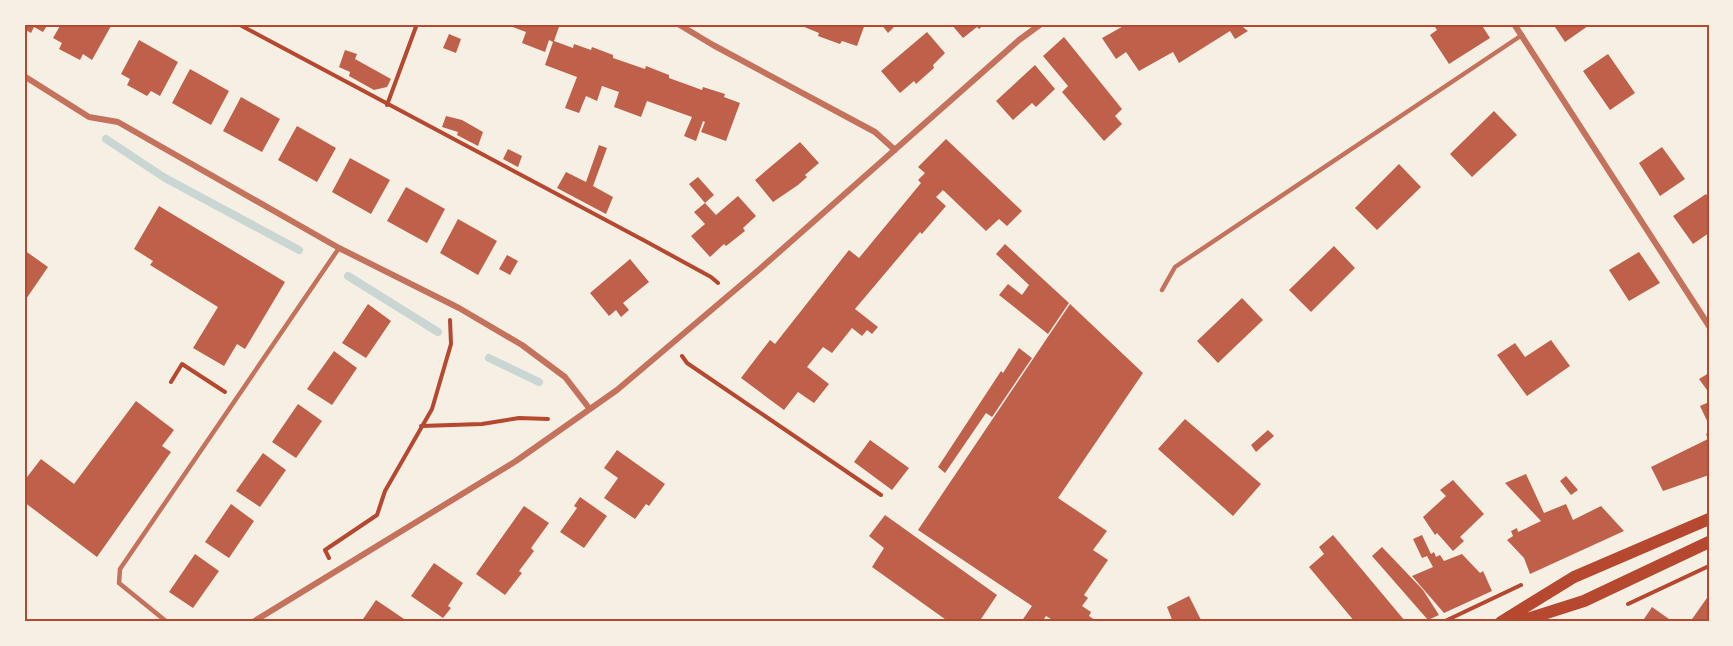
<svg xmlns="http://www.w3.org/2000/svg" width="1733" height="646" font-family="Arial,sans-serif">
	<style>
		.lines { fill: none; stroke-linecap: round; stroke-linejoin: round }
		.stream { stroke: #c9d6d2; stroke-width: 8 }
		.building { fill: #bf614a }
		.path { stroke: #b5482f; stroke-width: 4 }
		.service { stroke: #c5725c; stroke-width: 4.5 }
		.minor { stroke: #c5725c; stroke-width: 6 }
		.secondary { stroke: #b5482f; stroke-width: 12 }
		.neatline { fill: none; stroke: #b5482f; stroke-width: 2 }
	</style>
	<rect width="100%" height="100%" fill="#f6efe4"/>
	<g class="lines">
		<path class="stream" d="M106 139 165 178 299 250
			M348 276 438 332
			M489 358 539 382"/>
	</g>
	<path class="building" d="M24 24H48L43 32 34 27 31 33 24 29Z
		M61 24H107L111 26 92 60 83 54 80 60 59 49 62 43 53 38Z
		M505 24H560L554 41 573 48 574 44 591 50 592 47 613 55V58L645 69 646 66 669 75V78L702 90 703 87 725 94 724 97 740 103 726 141 701 132 705 122 703 121 696 141 684 136 692 117 647 101 641 117 614 107 619 92 602 86 597 101 586 96 579 113 565 108 577 77 545 65 553 42 549 40 545 52 522 43 526 32Z
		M797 24H865L857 46 842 41 840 44 818 36 819 33Z
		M881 24H895L896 25 888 33Z
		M951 24H985L979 29 977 27 963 38Z
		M1127 24H1239L1248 31 1235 39 1230 31 1179 63 1173 52 1139 71 1126 52 1116 59 1102 38Z
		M1433 24H1481L1490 38 1449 64 1430 35 1437 30Z
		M1553 24H1587L1588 26 1565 42Z
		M927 32 945 53 933 65 934 68 916 84 914 81 900 93 881 71Z
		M449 34 461 39 456 53 443 48Z
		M1064 37 1122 109 1115 116 1122 124 1104 141 1062 92 1068 86 1043 56Z
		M139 40 178 62 160 96 151 91 147 96 138 91 127 85 130 79 121 74Z
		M345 50 357 54 355 59 391 79 387 87 374 90 349 76 350 72 339 67Z
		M1608 54 1635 93 1610 110 1583 71Z
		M1035 65 1055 89 1036 107 1032 103 1013 120 996 101Z
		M190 69 229 91 211 125 172 103Z
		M241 97 280 119 262 152 223 131Z
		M1494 111 1517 135 1472 177 1450 154Z
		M446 116 462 120 483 132 478 146 457 135 458 132 442 127Z
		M297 126 336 148 317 182 278 160Z
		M946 139 1022 211 1007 226 999 219 986 231 943 190 936 197 946 206 922 234 920 232 855 309 878 327 872 334 867 330 862 336 852 328 832 353 823 347 807 367 829 384 814 403 798 392 784 410 741 378 770 340 775 344 849 250 859 258 921 183 918 180 925 173 918 167Z
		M800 142 819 163 805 175 807 177 798 185 773 202 755 180Z
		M599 145 607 148 593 186 613 197 606 214 557 188 566 172 586 182Z
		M1662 147 1685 179 1660 196 1639 163Z
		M508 149 522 156 518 167 503 159Z
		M350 158 390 180 371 214 332 192Z
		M1399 164 1421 187 1377 230 1355 208Z
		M698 177 714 195 705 203 689 184Z
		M406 187 445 209 427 243 387 221Z
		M1706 194 1709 198V233L1693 244 1673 216Z
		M738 196 756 216 743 228 745 231 726 246 724 244 710 257 691 236 705 224 694 212 705 203 716 215Z
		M159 206 285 282 245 349 237 344 224 366 193 348 218 307 150 265 153 261 134 249Z
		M458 219 497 241 478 275 440 253Z
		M1005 244 1069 303 1048 334 999 295 1008 284 1022 295 1029 285 996 254Z
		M1334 246 1355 268 1311 312 1289 290Z
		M24 250 48 267 24 302Z
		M1639 252 1660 283 1629 301 1609 270Z
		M507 255 518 261 510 275 499 269Z
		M630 259 649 282 623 303 629 310 621 317 616 310 609 316 590 293Z
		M1242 298 1263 320 1218 363 1197 341Z
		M368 304 391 321 366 358 342 343Z
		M1070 304 1143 373 1058 498 1107 531 1093 550 1108 560 1084 595 1088 598 1082 606 1091 612 1089 616 1098 622H1056L1046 616 1042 622H1021L1032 606 918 530Z
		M1551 340 1570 366 1527 396 1497 355 1515 343 1525 357Z
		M1019 348 1032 358 992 417 986 413 945 473 938 467 1001 371 1003 373Z
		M334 351 357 368 332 405 307 389Z
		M1709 373V388L1707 390 1699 379Z
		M136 401 174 430 162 446 171 452 97 557 24 502V481L41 459 74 484Z
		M1709 402V425L1700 406Z
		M298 404 322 421 296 458 272 442Z
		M1185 419 1261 484 1233 516 1158 449Z
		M1268 430 1274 436 1256 452 1251 445Z
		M1709 432V475L1663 491 1651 467 1708 439 1706 434Z
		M870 440 909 468 892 490 854 462Z
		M617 450 665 484 649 506 646 504 635 519 604 498 618 478 604 468Z
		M263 453 286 470 260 507 236 491Z
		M1526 474 1544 513 1566 504 1573 520 1601 506 1624 531 1530 574 1524 558 1507 540 1513 536 1511 531 1517 528 1518 532 1541 521 1505 483Z
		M1566 476 1578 490 1571 495 1560 481Z
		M1453 480 1484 514 1460 537 1464 541 1453 551 1437 533 1435 535 1423 517 1446 496 1440 490Z
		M580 497 607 516 584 548 560 532 577 508 574 506Z
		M231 504 254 521 229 558 205 542Z
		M524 506 549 523 531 548 534 551 519 571 522 573 505 595 476 574Z
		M885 515 997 595 979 622H949L872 567 884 548 869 536Z
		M1333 535 1405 621 1403 622H1355L1309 567 1324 554 1319 547Z
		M1422 535 1431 554 1434 552 1436 557 1440 555 1444 561 1462 554 1480 573 1483 571 1492 591 1444 613 1412 576 1433 567 1427 556 1422 558 1413 539Z
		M1382 547 1423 590 1439 615 1428 620 1372 556Z
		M195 554 219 571 193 608 169 592Z
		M434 563 463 583 448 606 451 608 443 618 411 596Z
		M1709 595V622H1690Z
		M1189 596 1202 622H1173L1167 607Z
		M376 600 407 621 361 622Z
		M1652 607 1669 619 1667 622H1642Z"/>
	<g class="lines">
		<path class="path" d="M238 24 647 242 711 277 718 283
			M387 105 417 24
			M682 356 687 363 881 495
			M171 382 182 364 225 392
			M421 426 482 424 519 418 548 419
			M329 558 325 550 377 515 385 491 432 409 451 344 450 320
			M1628 604 1709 566
			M1443 622 1521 585"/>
		<path class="service" d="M1162 290 1175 267 1522 35
			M167 622 119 583 120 569 339 248"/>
		<path class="minor" d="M678 24 713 45 875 132 895 150
			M1514 24 1709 326
			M24 76 89 117 118 122 339 248 459 308 522 345 565 377 589 408
			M253 622 516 461 617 390 761 268 1019 40 1041 24"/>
		<path class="secondary" d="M1501 622 1574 577 1709 519
			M1518 622 1584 601 1709 542"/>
	</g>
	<rect width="1733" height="646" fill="none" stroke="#f6efe4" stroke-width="51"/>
	<rect x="26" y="26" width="1682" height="594" class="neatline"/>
</svg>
